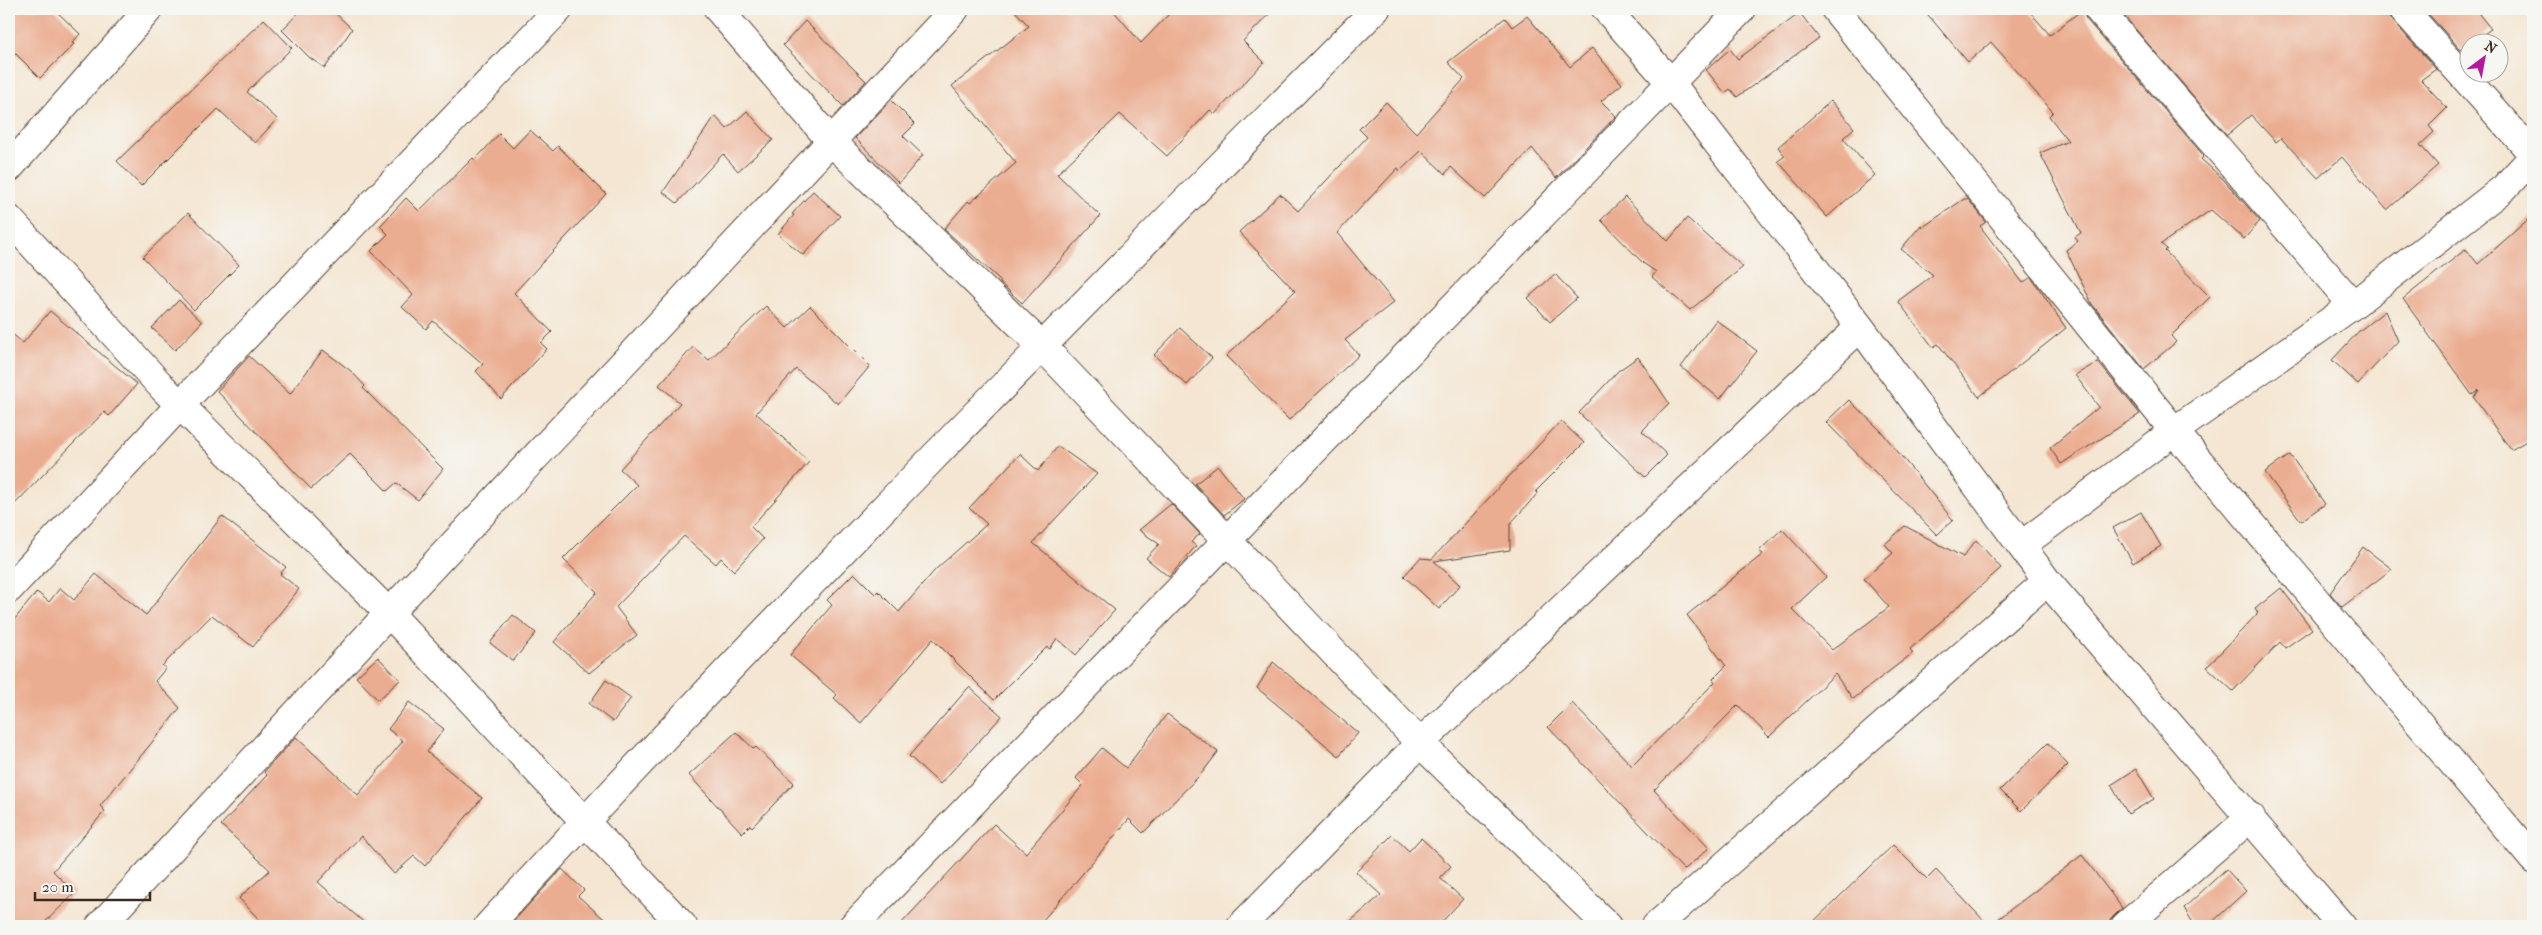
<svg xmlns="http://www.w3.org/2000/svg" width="2542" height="935" font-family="'IM FELL French Canon',serif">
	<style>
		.building { fill: #ebad91 }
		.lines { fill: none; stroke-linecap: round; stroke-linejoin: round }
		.minor-casing { stroke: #574639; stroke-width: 30 }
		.minor { stroke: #fff; stroke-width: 28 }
	</style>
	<rect width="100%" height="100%" fill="#f6f6f2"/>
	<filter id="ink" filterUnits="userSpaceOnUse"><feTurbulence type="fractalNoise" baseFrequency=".02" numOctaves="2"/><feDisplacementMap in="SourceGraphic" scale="10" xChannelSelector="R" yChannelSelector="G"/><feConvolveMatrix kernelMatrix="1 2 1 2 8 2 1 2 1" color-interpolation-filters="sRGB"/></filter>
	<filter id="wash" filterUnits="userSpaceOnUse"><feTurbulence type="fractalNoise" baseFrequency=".0096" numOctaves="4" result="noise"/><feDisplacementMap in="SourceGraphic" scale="20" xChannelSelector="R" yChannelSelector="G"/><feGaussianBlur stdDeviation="1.12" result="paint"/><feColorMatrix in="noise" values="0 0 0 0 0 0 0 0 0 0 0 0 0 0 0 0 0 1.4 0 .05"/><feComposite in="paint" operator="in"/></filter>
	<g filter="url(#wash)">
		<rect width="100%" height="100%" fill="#f4e6d2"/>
		<g id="blocks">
			<path class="building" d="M9 9H54L80 34 72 43 74 44 40 78 9 47Z
				M302 9H331L352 29 325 68 310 58 282 30Z
				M1013 9H1112L1141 43 1174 9H1274L1243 41 1264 62 1215 114 1210 110 1167 156 1120 114 1057 174 1100 216 1022 303 1000 283 1001 281 944 229 968 201 970 203 1016 163 952 86 1029 26Z
				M1923 9H2029L2028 10 2050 35 2083 9 2086 19 2204 156 2201 159 2223 179 2260 221 2244 239 2211 210 2161 244 2167 249 2165 251 2210 297 2171 336 2176 342 2144 369 2092 304 2066 250 2078 241 2075 237 2081 233 2040 153 2068 141 2049 116 2053 112 1991 42 1968 62Z
				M2118 9H2388L2391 19 2436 69 2421 80 2447 108 2429 126 2434 132 2420 145 2438 165 2387 210 2342 157 2318 178 2281 138 2276 142 2251 115 2227 135Z
				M2424 9H2475L2491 29 2461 50Z
				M1800 13 1819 38 1737 97 1730 89 1725 93 1706 70 1730 49 1738 59Z
				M1527 16 1570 67 1592 48 1622 84 1601 101 1616 116 1556 178 1532 148 1485 198 1451 167 1445 174 1421 151 1400 171 1398 168 1337 233 1394 302 1345 340 1359 355 1289 420 1226 356 1295 291 1239 232 1280 194 1298 211 1367 137 1359 129 1386 102 1416 133 1464 79 1448 62 1505 18 1512 27Z
				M264 19 292 48 247 92 277 119 255 143 218 109 141 186 117 161Z
				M805 21 866 81 843 106 783 45Z
				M891 100 915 124 903 136 923 155 899 183 855 138Z
				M1831 101 1854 128 1843 138 1875 175 1827 217 1778 161 1785 156 1778 147Z
				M747 111 773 140 738 171 723 154 677 203 663 192 715 116 727 129Z
				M530 130 553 151 558 146 606 194 514 293 552 332 541 343 547 349 501 399 476 371 483 364 433 321 426 329 402 307 413 295 371 251 388 234 380 226 406 198 419 211 473 158 475 160 499 134 513 148Z
				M813 191 840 216 803 255 778 234 794 215 792 214Z
				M1625 197 1668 241 1687 218 1743 267 1690 310 1652 277 1656 272 1643 263 1601 220Z
				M1964 199H1968L1986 222 1980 226 2023 283 2031 277 2066 328 1979 397 1938 344 1933 347 1898 301 1933 275 1901 249 1921 225 1923 227Z
				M188 213 239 265 194 310 143 257Z
				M2533 215V437L2511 450 2474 398 2479 390 2472 395 2403 299 2466 249 2478 264Z
				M1555 274 1577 298 1550 322 1528 298Z
				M179 300 202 322 175 350 152 328Z
				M766 306 787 328 810 306 870 366 838 404 796 369 756 413 809 462 751 527 763 539 734 571 721 558 716 564 684 536 616 607 637 635 589 673 554 642 597 592 563 559 637 485 620 469 680 403 659 385 693 347 709 360Z
				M50 311 137 384 109 416 104 412 9 510V331L23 343Z
				M2385 311 2398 341 2358 384 2332 360 2359 331Z
				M1716 320 1757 351 1720 399 1681 367Z
				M1180 328 1212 358 1187 385 1154 355Z
				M323 350 351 371 365 386 363 388 443 469 418 500 396 483 387 491 350 454 311 489 217 391 249 356 290 394Z
				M1638 357 1669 403 1642 431 1667 455 1645 477 1579 413 1618 371Z
				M2098 362 2140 414 2061 464 2050 448 2099 407 2075 375Z
				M1849 400 1881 431 1953 520 1937 535 1826 422Z
				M1561 421 1584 443 1536 491 1538 493 1510 524V550L1434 561 1460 585 1439 609 1404 576 1420 558 1432 559Z
				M1058 446 1097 474 1033 543 1115 610 1076 655 1057 638 1050 649 1047 647 994 700 933 639 861 723 834 698 837 695 790 655 832 605 827 600 854 573 875 594 878 591 899 612 936 569 987 524 969 508 1020 454 1038 471Z
				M2290 455 2325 504 2301 521 2265 472Z
				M1218 466 1244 499 1224 515 1195 484Z
				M1171 504 1200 534 1191 542 1196 546 1169 577 1146 558 1159 544 1139 530Z
				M2141 512 2161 546 2133 563 2113 528Z
				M222 516 286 567 280 574 299 589 253 647 212 615 162 666 166 668 155 681 180 708 100 806 105 811 53 871 75 893 41 926H9V626L37 592 49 602 60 588 74 600 96 574 146 615Z
				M1905 526 1963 557 1976 540 2001 568 1910 649 1913 653 1853 699 1835 674 1769 737 1738 705 1654 790 1709 848 1684 870 1548 727 1572 703 1632 766 1715 682 1713 679 1726 666 1687 615 1763 554 1759 551 1782 529 1826 577 1792 609 1832 650 1889 607 1864 579 1893 553 1885 544Z
				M2363 547 2392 569 2342 607 2330 593Z
				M2281 588 2312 629 2285 648 2280 642 2233 691 2207 667 2258 613 2255 609Z
				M513 615 536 633 513 661 490 643Z
				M378 657 400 680 378 700 356 677Z
				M1273 662 1358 733 1339 756 1257 688Z
				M606 680 631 698 613 722 589 704Z
				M969 687 1002 716 940 784 909 756Z
				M409 702 444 729 427 752 482 798 425 866 414 856 394 874 361 836 318 882 368 926H265L239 898 270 870 221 825 267 775 264 772 296 737 358 795 403 741 388 729Z
				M1167 714 1218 752 1202 773 1143 833 1129 819 1038 926H899L994 824 1026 853 1083 785 1076 778 1102 748 1126 768Z
				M736 732 754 749 756 747 794 783 752 827 750 825 742 833 689 775Z
				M2048 743 2068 765 2021 811 2000 790Z
				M2136 769 2154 799 2128 814 2111 785Z
				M1392 835 1409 851 1421 838 1451 866 1440 878 1463 899 1438 926H1345L1381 895 1356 872Z
				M1893 845 1927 879 1936 870 1989 926 2082 855 2122 908 2110 920V926H1809Z
				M562 869 584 890 578 896 612 926H509Z
				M2226 869 2246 891 2208 926H2195L2184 908Z"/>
		</g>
	</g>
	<g filter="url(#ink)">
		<use href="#blocks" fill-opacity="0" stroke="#574639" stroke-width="1"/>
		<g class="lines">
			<defs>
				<path id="minor" d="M718 9 830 140 1042 346 1420 743 1608 926
					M1606 9 1670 82 1860 327 2047 581 2342 926
					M1835 9 2174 431 2533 859
					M2098 9 2353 305
					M2403 9 2533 154
					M9 168 149 9
					M9 219 163 388 389 613 683 926
					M2022 545 2174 431 2353 305 2504 188 2533 157
					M9 589 180 405 559 9
					M100 926 389 613 955 9
					M488 926C776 613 1076 311 1376 9
					M853 926 1742 9
					M1241 926 1420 743 1860 327
					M1656 926 2047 581
					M2125 926 2251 817"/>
			</defs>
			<use href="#minor" class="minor-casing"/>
			<use href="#minor" class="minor"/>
		</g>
	</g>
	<rect width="2542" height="935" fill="none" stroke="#f6f6f2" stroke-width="30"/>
	<g transform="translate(2484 58) rotate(32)"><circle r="24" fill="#f6f6f2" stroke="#aba49d"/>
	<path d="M0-4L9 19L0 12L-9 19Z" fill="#b5179e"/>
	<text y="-8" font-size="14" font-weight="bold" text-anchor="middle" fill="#3b2a1e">N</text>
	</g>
	<path d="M35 892v8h115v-8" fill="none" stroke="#3b2a1e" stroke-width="2.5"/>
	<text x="42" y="892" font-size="15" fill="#3b2a1e" stroke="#f6f6f2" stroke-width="4" paint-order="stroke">20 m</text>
</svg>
